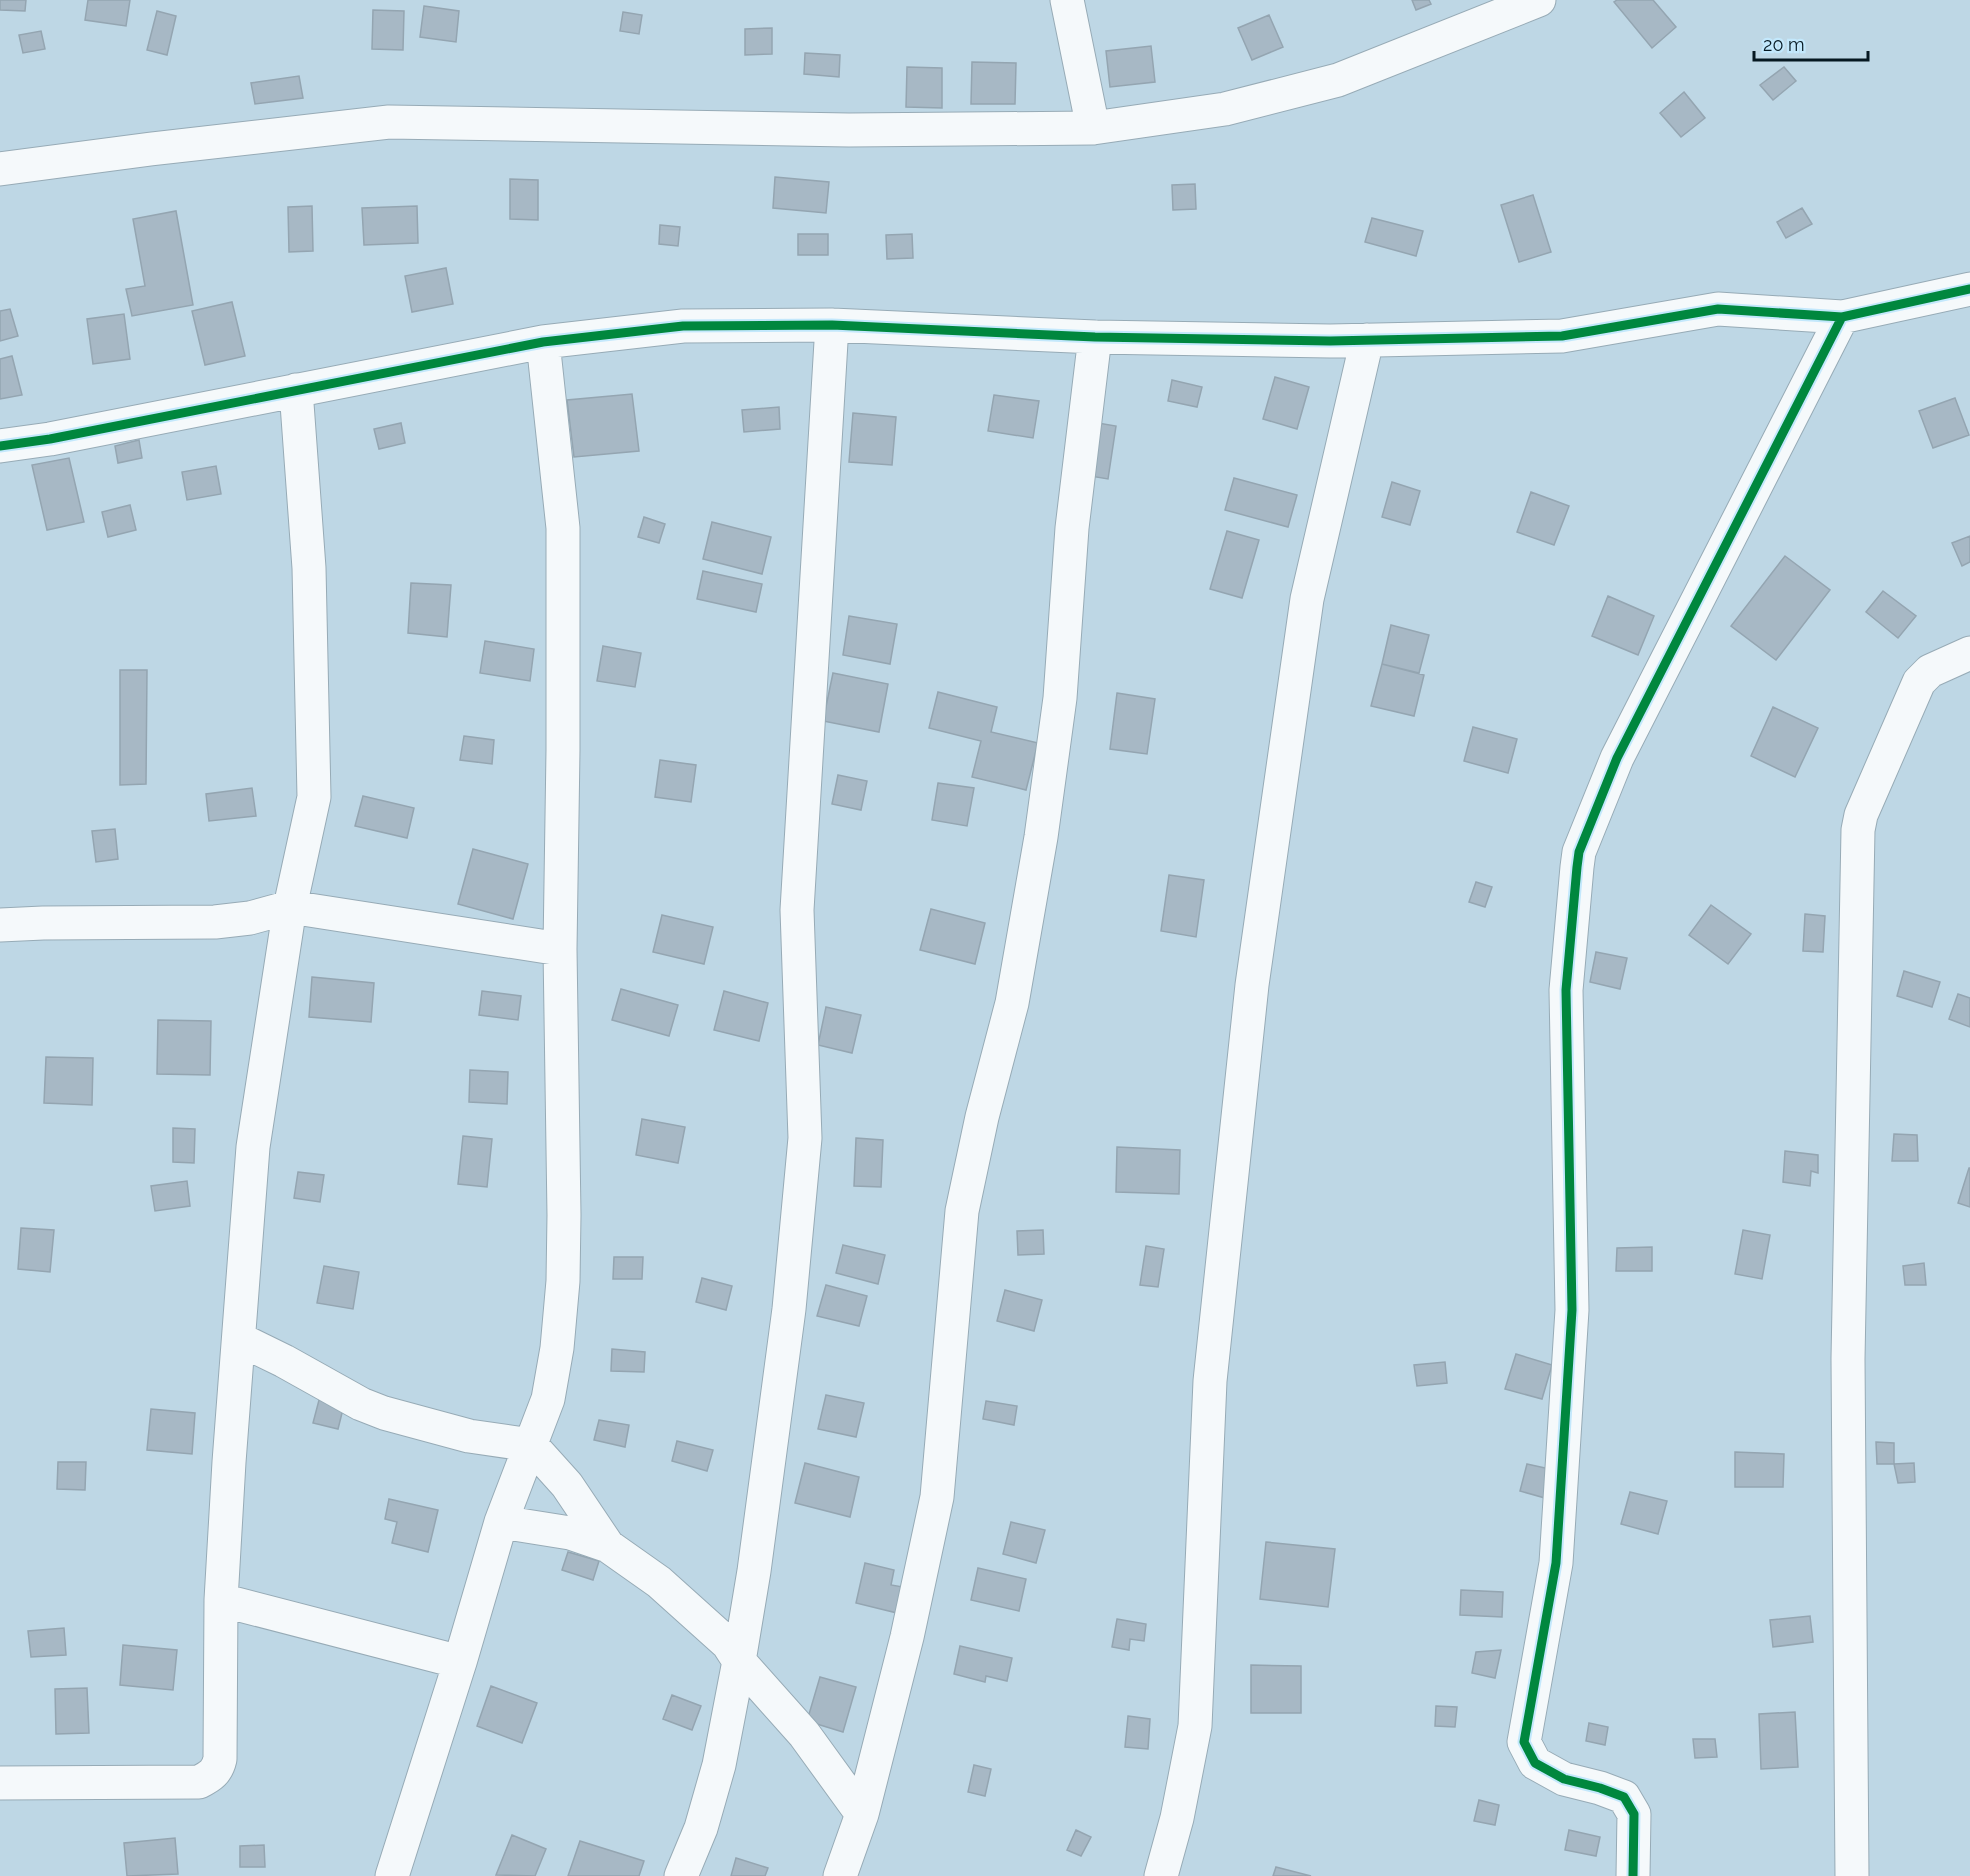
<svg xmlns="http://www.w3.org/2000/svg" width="1970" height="1876" font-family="Raleway,sans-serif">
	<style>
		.building { fill: #a7b8c5; stroke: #94a5b1; stroke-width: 1.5 }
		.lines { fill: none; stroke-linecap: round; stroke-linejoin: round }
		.minor-casing { stroke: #97abb6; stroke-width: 35 }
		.minor { stroke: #f5f9fb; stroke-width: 33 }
		.cycleway-casing { stroke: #c3e8fc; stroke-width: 13 }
		.cycleway { stroke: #00873e; stroke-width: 9 }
	</style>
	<rect width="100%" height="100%" fill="#bed7e5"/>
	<path class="building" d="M0 0H26L25 11 0 10Z
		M88 0H130L126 26 85 20Z
		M1412 0H1429L1431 4 1416 10Z
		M1617 0H1653L1676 27 1652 48 1614 2Z
		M424 6 459 11 456 42 420 37Z
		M373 10 404 11 403 50 372 49Z
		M157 11 176 16 167 55 147 50Z
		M623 12 642 15 639 34 620 31Z
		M1269 15 1283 47 1252 60 1238 28Z
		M772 28V54L745 55V29Z
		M41 31 45 49 23 53 19 35Z
		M1151 46 1155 82 1110 87 1106 51Z
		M805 53 840 55 839 77 804 74Z
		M972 62 1016 63 1015 104H971Z
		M907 67 942 68V108L906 107Z
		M1784 67 1796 81 1773 100 1760 85Z
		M299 76 303 98 255 104 251 83Z
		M1684 92 1705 118 1681 137 1660 113Z
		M775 177 829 182 826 213 773 208Z
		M510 179 538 180V220L510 219Z
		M1195 184 1196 209 1173 210 1172 185Z
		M1533 195 1551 252 1519 262 1501 205Z
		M312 206 313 251 289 252 288 207Z
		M417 206 418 243 364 245 362 208Z
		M1802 208 1812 224 1786 238 1777 222Z
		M176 211 193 305 132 316 126 289 145 286 133 219Z
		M1372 218 1423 231 1416 256 1365 242Z
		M660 225 680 227 678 246 659 244Z
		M798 234H828V255H798Z
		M912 234 913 258 887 259 886 235Z
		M446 268 453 304 412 312 405 276Z
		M232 302 245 356 205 365 192 311Z
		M10 309 18 336 0 341V311Z
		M124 314 130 359 93 364 87 319Z
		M12 356 22 395 0 399V359Z
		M1275 377 1309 387 1297 429 1263 419Z
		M1172 380 1202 387 1197 407 1168 401Z
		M632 394 639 451 574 457 567 400Z
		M994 395 1039 401 1033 438 988 431Z
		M1955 398 1969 435 1933 448 1919 411Z
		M779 407 780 429 744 432 742 410Z
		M853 413 896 417 892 465 849 462Z
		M1092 422 1116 426 1108 479 1084 475Z
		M401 423 405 443 379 449 374 429Z
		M139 440 142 458 118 463 115 446Z
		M69 458 84 522 47 530 32 465Z
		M216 466 221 494 187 500 182 472Z
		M1234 478 1297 495 1288 527 1225 510Z
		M1392 482 1420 491 1410 525 1382 517Z
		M1531 492 1569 506 1554 545 1517 532Z
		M130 505 136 530 108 537 102 512Z
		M644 517 665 524 659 543 638 537Z
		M712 522 771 537 762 574 703 559Z
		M1227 531 1259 540 1242 598 1210 589Z
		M1970 536V562L1962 566 1952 543Z
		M1785 556 1830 590 1776 660 1731 626Z
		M703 571 762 584 756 612 697 599Z
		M411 583 451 585 447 637 408 633Z
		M1883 591 1916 616 1898 638 1866 612Z
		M1608 596 1654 616 1638 655 1592 636Z
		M849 616 897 624 890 664 843 655Z
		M1391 625 1429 635 1419 673 1382 664Z
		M485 641 534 649 530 681 480 673Z
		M603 646 641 653 635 687 597 681Z
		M1382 664 1424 675 1414 716 1371 706Z
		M120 670H147L146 784 120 785Z
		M833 673 888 684 879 732 823 721Z
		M938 692 997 707 991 732 1038 743 1026 790 972 777 981 741 929 728Z
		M1117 693 1155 699 1147 754 1110 749Z
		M1773 707 1818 728 1795 777 1751 756Z
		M1473 727 1517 739 1508 773 1464 761Z
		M464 736 494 740 492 764 460 760Z
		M660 760 696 765 691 802 655 797Z
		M838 775 867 781 861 810 832 804Z
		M938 783 974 788 967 826 932 820Z
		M252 788 256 816 209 821 206 794Z
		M363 796 414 808 407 838 355 826Z
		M115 829 118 859 96 862 92 831Z
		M473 849 528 864 513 919 458 904Z
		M1169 875 1204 880 1196 937 1161 931Z
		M1476 882 1492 887 1485 907 1469 902Z
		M1711 905 1751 934 1728 964 1689 935Z
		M931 909 985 923 975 964 920 950Z
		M1805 914 1825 916 1823 952 1803 951Z
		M662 915 713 927 704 964 653 952Z
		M1596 952 1627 958 1620 989 1590 982Z
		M1904 971 1940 982 1932 1007 1897 996Z
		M312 977 374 983 371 1022 309 1017Z
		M621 989 678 1005 669 1036 612 1020Z
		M482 991 521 996 518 1020 479 1015Z
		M724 991 768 1003 759 1041 714 1030Z
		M1958 994 1970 998V1027L1949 1019Z
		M826 1007 861 1015 852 1053 818 1045Z
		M158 1020 211 1021 210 1075 157 1074Z
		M46 1057 93 1058 92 1105 44 1103Z
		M470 1070 508 1072 507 1104 469 1102Z
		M642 1119 685 1127 678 1163 636 1155Z
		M173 1128 195 1129 194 1163 173 1162Z
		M1894 1134 1917 1135 1918 1161H1892Z
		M463 1136 492 1139 487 1187 458 1184Z
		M856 1138 883 1140 881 1187 854 1186Z
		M1117 1147 1180 1150 1179 1194 1116 1192Z
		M1785 1151 1818 1155V1173L1811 1171 1810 1186 1783 1182Z
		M1969 1168H1970V1207L1958 1203Z
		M298 1172 324 1175 320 1202 294 1198Z
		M187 1181 190 1206 155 1211 151 1186Z
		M21 1228 54 1230 50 1272 18 1269Z
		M1043 1230 1044 1254 1018 1255 1017 1231Z
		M1743 1230 1770 1235 1762 1279 1735 1274Z
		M843 1245 885 1255 878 1284 836 1273Z
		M1146 1246 1164 1249 1158 1287 1140 1285Z
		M1652 1247V1271H1616L1617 1248Z
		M614 1257H643L642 1279H613Z
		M1924 1263 1926 1285H1905L1903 1266Z
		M324 1266 359 1272 353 1309 317 1303Z
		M702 1278 732 1286 726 1310 696 1302Z
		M826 1285 867 1296 859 1326 817 1316Z
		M1005 1290 1042 1300 1034 1331 997 1321Z
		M612 1349 645 1352 644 1372 611 1371Z
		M1516 1354 1552 1365 1542 1399 1505 1389Z
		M1445 1362 1447 1383 1417 1386 1414 1365Z
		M826 1395 864 1403 856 1437 818 1429Z
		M319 1400 344 1405 338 1429 313 1423Z
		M986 1401 1017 1406 1014 1425 983 1419Z
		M151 1409 195 1413 192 1454 147 1450Z
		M599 1420 629 1425 625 1447 594 1440Z
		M677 1441 713 1450 707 1471 672 1461Z
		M1876 1442 1894 1443V1464H1877Z
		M1735 1452 1784 1454 1783 1487H1735Z
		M58 1462H86L85 1490 57 1489Z
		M805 1463 859 1477 850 1517 795 1503Z
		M1914 1463 1915 1482 1898 1483 1894 1464Z
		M1527 1464 1559 1471 1552 1500 1520 1491Z
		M1630 1492 1667 1501 1658 1534 1621 1524Z
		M389 1499 438 1510 428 1552 392 1543 397 1522 385 1519Z
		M1011 1522 1045 1530 1036 1563 1003 1554Z
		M1266 1542 1335 1549 1328 1607 1260 1599Z
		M568 1552 599 1561 593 1580 562 1570Z
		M865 1563 894 1570 891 1585 903 1587 897 1613 856 1603Z
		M978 1568 1026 1579 1019 1611 971 1600Z
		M1461 1590 1503 1592 1502 1617 1460 1615Z
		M1810 1616 1813 1642 1773 1647 1770 1620Z
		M1117 1619 1146 1624 1144 1641 1130 1639 1129 1650 1112 1647Z
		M64 1628 66 1655 31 1657 28 1631Z
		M123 1645 177 1650 173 1690 120 1685Z
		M960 1646 1012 1658 1007 1681 986 1676 985 1682 954 1674Z
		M1501 1650 1495 1678 1472 1673 1476 1652Z
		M1251 1665 1301 1666V1713H1251Z
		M820 1677 856 1687 843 1732 807 1721Z
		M491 1686 537 1703 522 1743 477 1726Z
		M87 1688 89 1733 56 1734 55 1689Z
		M672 1695 701 1706 692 1730 663 1719Z
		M1436 1706 1457 1707 1455 1727 1435 1726Z
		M1795 1712 1798 1767 1761 1769 1759 1714Z
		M1128 1716 1150 1719 1148 1749 1125 1747Z
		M1589 1723 1608 1727 1605 1745 1586 1741Z
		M1693 1739H1715L1717 1757 1695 1758Z
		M974 1765 991 1769 985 1796 968 1792Z
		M1479 1800 1499 1805 1495 1825 1474 1821Z
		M1076 1830 1091 1837 1081 1856 1067 1850Z
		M1569 1830 1600 1837 1596 1856 1565 1850Z
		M512 1835 546 1849 535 1876 496 1875Z
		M175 1838 178 1874 127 1876 124 1843Z
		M580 1841 644 1861 639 1876H568Z
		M264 1845 265 1867H240V1846Z
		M736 1858 768 1868 765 1876H731Z
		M1276 1867 1311 1876H1273Z"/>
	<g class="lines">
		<defs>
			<path id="minor" d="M1067 0 1093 128
				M0 169 151 149 389 122 849 130 1093 128 1225 109 1338 80 1539 0
				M0 446 50 439 543 342 683 326 832 325 1095 337 1330 341 1562 336 1718 309 1842 317 1970 289
				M0 925 43 923 215 922 250 918 290 907 560 949
				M239 1339 284 1361 361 1404 384 1413 469 1436 531 1445 567 1485 608 1546
				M501 1522 570 1533 608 1546 659 1582 728 1644 739 1661 804 1734 862 1814
				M221 1600 460 1662
				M0 1783 199 1782C211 1776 217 1772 220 1759L221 1600 229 1462 253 1147 290 907 314 797 309 568 296 390
				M392 1876 460 1662 501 1522 548 1399 557 1348 563 1281 564 1215 560 949 563 750V528L543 342
				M681 1876 701 1828 719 1765 739 1661 754 1571 789 1309 805 1138 797 910 832 325
				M840 1876 862 1814 907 1637 937 1497 962 1211 982 1117 1012 1003 1041 837 1060 698 1072 528 1095 337
				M1161 1876 1177 1818 1195 1726 1210 1381 1252 985 1307 599 1367 340
				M1633 1876 1634 1814 1624 1797 1600 1788 1564 1779 1535 1763 1524 1742 1556 1563 1572 1310 1566 990 1577 867 1579 852 1617 758 1842 317
				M1852 1876 1848 1359 1858 830 1861 815 1919 682 1930 671 1970 653"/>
		</defs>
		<use href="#minor" class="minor-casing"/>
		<use href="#minor" class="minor"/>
		<defs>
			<path id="cycleway" d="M0 446 50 439 543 342 683 326 832 325 1095 337 1330 341 1562 336 1718 309 1842 317 1970 289
				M1633 1876 1634 1814 1624 1797 1600 1788 1564 1779 1535 1763 1524 1742 1556 1563 1572 1310 1566 990 1577 867 1579 852 1617 758 1842 317"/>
		</defs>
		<use href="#cycleway" class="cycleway-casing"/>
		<use href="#cycleway" class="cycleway"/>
	</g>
	<path d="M1754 51v9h114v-9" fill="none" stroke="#061821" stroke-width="3"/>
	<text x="1763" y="51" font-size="18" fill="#061821" stroke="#c3e8fc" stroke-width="4.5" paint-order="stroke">20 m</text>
</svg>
